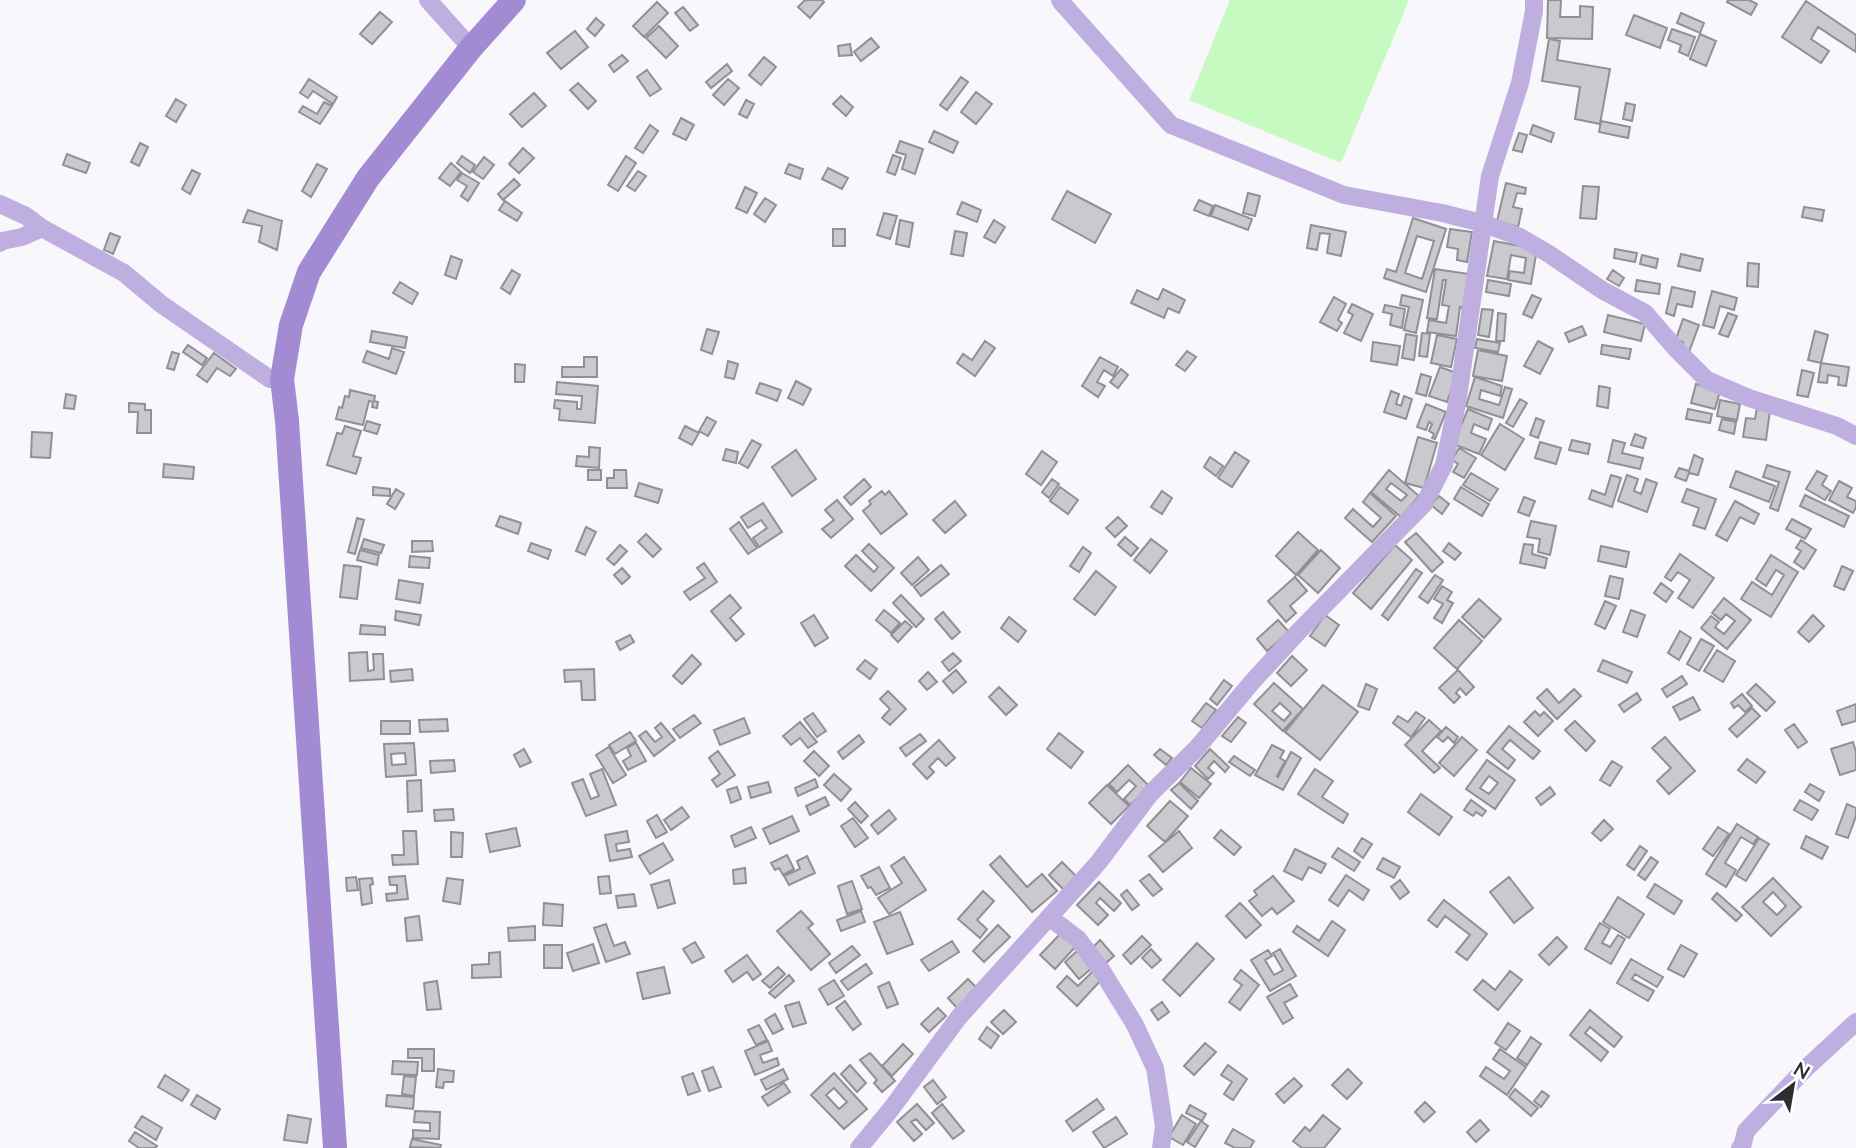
<svg xmlns="http://www.w3.org/2000/svg" width="1856" height="1148" font-family="Lato,sans-serif">
	<style>
		.green { fill: #c7fac1 }
		.building { fill: #cac9cd; stroke: #919094; stroke-width: 2; fill-rule: evenodd }
		.lines { fill: none; stroke-linecap: round; stroke-linejoin: round }
		.street { stroke: #beafe0; stroke-width: 18 }
		.secondary { stroke: #a38bd3; stroke-width: 24 }
	</style>
	<rect width="100%" height="100%" fill="#f8f7fb"/>
	<path class="green" d="M1230 0H1409L1341 163 1189 100Z"/>
	<path class="building" d="M805 0H822L824 2 810 18 798 7Z
		M1548 0H1561L1560 17H1580V6L1593 7 1592 39 1547 38Z
		M1728 0H1749L1757 4 1751 15 1727 2Z
		M1806 1 1856 35V52L1818 27 1811 39 1829 51 1821 63 1782 37Z
		M657 2 668 13 644 37 633 26Z
		M683 7 698 25 690 31 675 13Z
		M380 12 392 22 372 44 360 34Z
		M1681 13 1704 23 1700 33 1677 23Z
		M1634 15 1667 28 1660 48 1626 35Z
		M596 18 604 25 595 36 587 29Z
		M659 26 678 46 666 58 646 38Z
		M1672 29 1695 37 1688 56 1679 52 1681 45 1668 40Z
		M575 31 588 47 561 69 547 53Z
		M1700 34 1716 41 1706 66 1690 59Z
		M871 38 879 47 861 61 854 52Z
		M1549 39 1560 41 1557 60 1610 69 1600 124 1575 119 1580 87 1542 81Z
		M850 44 852 55 839 56 838 46Z
		M622 55 628 61 614 72 609 65Z
		M764 57 776 67 761 85 749 75Z
		M727 64 732 71 711 88 706 82Z
		M647 70 661 89 650 96 637 77Z
		M961 77 968 82 947 110 940 105Z
		M309 79 337 97 333 104 313 91 308 98 300 93Z
		M728 79 739 88 724 105 713 95Z
		M578 83 596 101 588 109 570 90Z
		M976 92 992 104 976 124 961 112Z
		M534 93 546 106 522 127 510 114Z
		M841 96 853 107 846 116 833 104Z
		M176 99 186 105 176 122 166 116Z
		M746 100 754 104 747 118 739 114Z
		M324 102 332 106 320 124 299 112 303 106 317 114Z
		M1626 103 1635 105 1632 121 1623 119Z
		M681 118 694 125 686 140 673 134Z
		M1601 121 1630 127 1628 138 1599 132Z
		M650 125 658 131 643 153 635 148Z
		M1533 125 1554 133 1551 142 1530 134Z
		M934 131 958 142 953 153 929 142Z
		M1519 133 1527 135 1522 152 1513 150Z
		M900 141 923 149 915 174 902 169 906 155 896 152Z
		M140 143 148 147 139 166 131 162Z
		M523 148 534 158 519 173 509 164Z
		M67 154 90 163 86 173 63 165Z
		M893 155 901 158 895 175 887 172Z
		M462 156 475 165 470 173 457 163Z
		M626 156 636 163 618 191 608 185Z
		M484 157 494 165 483 179 473 172Z
		M451 163 461 172 450 186 439 178Z
		M317 164 327 169 311 197 302 191Z
		M789 164 803 169 800 179 785 173Z
		M828 168 848 178 842 189 822 179Z
		M192 170 200 174 190 194 182 189Z
		M638 171 646 176 635 191 627 186Z
		M462 173 479 183 468 201 461 196 467 186 457 180Z
		M514 179 520 185 503 200 498 194Z
		M1506 183 1526 188 1525 194 1517 193 1513 207 1522 209 1518 227 1497 221Z
		M1583 186 1599 187 1596 219 1580 218Z
		M745 187 757 193 747 213 736 208Z
		M1067 191 1111 214 1095 243 1052 219Z
		M1248 193 1260 196 1255 216 1243 213Z
		M765 198 776 205 765 222 754 214Z
		M1199 200 1213 206 1209 216 1194 210Z
		M505 201 522 213 517 221 499 210Z
		M962 202 981 210 977 222 957 214Z
		M1215 205 1252 219 1248 230 1211 216Z
		M1804 207 1824 210 1822 221 1802 217Z
		M248 210 282 221 277 250 259 242 262 226 243 222Z
		M884 213 897 216 890 239 877 235Z
		M1413 218 1446 229 1426 292 1384 278 1387 269 1396 272ZM1417 236 1434 241 1422 279 1405 273Z
		M900 220 913 223 909 247 896 244Z
		M994 220 1005 227 995 243 984 237Z
		M1311 225 1346 232 1341 256 1327 253 1330 234 1320 233 1317 250 1307 248Z
		M833 229H845V246H833Z
		M1450 229 1472 232 1467 262 1457 260 1458 249 1447 247Z
		M955 231 967 233 963 256 951 254Z
		M110 233 120 237 113 254 104 250Z
		M1494 241 1537 249 1531 284 1508 280 1510 271 1524 273 1526 258 1511 255 1507 279 1487 276Z
		M1615 249 1637 253 1635 262 1614 258Z
		M1681 254 1703 259 1700 271 1678 266Z
		M1642 255 1658 259 1656 268 1640 264Z
		M451 256 462 260 456 279 445 275Z
		M1748 263 1759 264 1758 287 1747 286Z
		M1435 269 1469 274 1464 308 1460 307 1456 336 1427 332 1429 320 1446 323 1449 306 1442 305 1446 280H1443L1437 319 1427 318Z
		M512 270 520 275 510 294 501 288Z
		M1613 270 1624 278 1619 286 1607 279Z
		M1488 280 1511 284 1509 296 1486 292Z
		M1637 280 1660 284 1659 294 1635 291Z
		M400 282 418 293 412 304 393 293Z
		M1672 287 1695 292 1692 307 1677 304 1674 316 1666 313Z
		M1163 289 1185 300 1179 313 1168 308 1164 318 1131 303 1137 290 1158 300Z
		M1712 291 1737 298 1734 310 1720 306 1714 328 1703 325Z
		M1402 295 1423 300 1416 333 1404 330 1409 307 1400 305Z
		M1532 295 1541 299 1532 318 1523 314Z
		M1334 297 1346 304 1338 320 1342 323 1337 331 1320 322Z
		M1352 304 1373 314 1361 341 1344 333 1353 315 1348 312Z
		M1385 305 1405 309 1402 328 1390 325 1392 314 1383 312Z
		M1482 309 1493 310 1489 337 1478 335Z
		M1498 313 1506 314 1504 341H1496Z
		M1728 313 1737 316 1728 337 1719 334Z
		M1608 315 1645 324 1641 341 1604 332Z
		M1683 319 1699 325 1689 352 1681 349 1683 342 1676 339Z
		M1582 326 1586 335 1569 342 1565 333Z
		M707 329 719 332 712 354 701 350Z
		M372 331 407 337 405 348 370 342Z
		M1815 331 1828 335 1821 363 1808 360Z
		M1422 333 1430 334 1427 357 1419 356Z
		M1406 334 1417 336 1414 360 1402 358Z
		M1437 335 1457 339 1451 367 1431 363Z
		M1477 339 1500 343 1498 352 1475 348Z
		M985 341 995 348 975 376 957 363 963 354 972 360Z
		M1538 341 1553 349 1540 374 1524 366Z
		M1373 342 1400 346 1397 365 1371 361Z
		M188 345 207 358 202 365 183 352Z
		M1602 345 1631 349 1629 359 1601 354Z
		M392 348 404 352 396 374 363 362 367 351 389 359Z
		M1478 350 1507 356 1502 381 1473 376Z
		M1187 351 1196 357 1185 371 1176 365Z
		M172 352 179 354 174 370 167 368Z
		M214 353 236 369 230 376 217 368 207 382 197 375Z
		M584 357H597V377H562V367H584Z
		M1100 357 1118 367 1113 376 1104 370 1097 382 1105 386 1098 397 1082 386Z
		M728 361 738 364 734 379 725 377Z
		M1821 363 1849 367 1846 386 1838 385 1839 377 1828 375 1827 383 1818 382Z
		M515 364 525 365 524 382H515Z
		M1440 367 1457 373 1447 402 1429 396Z
		M1121 369 1128 375 1118 388 1110 382Z
		M1802 370 1814 373 1808 397 1797 395Z
		M1421 374 1431 377 1426 396 1416 393Z
		M1475 377 1502 386 1500 396 1481 390 1479 399 1499 405 1505 387 1512 389 1503 418 1466 406Z
		M796 381 811 389 803 405 788 398Z
		M557 382 598 386 595 423 559 420 560 409 554 408 555 400 577 402V409H581L582 396 556 394Z
		M760 383 781 390 777 401 756 393Z
		M1696 384 1720 391 1715 409 1691 403Z
		M1599 386 1610 388 1608 408 1597 406Z
		M350 390 375 396 374 401 378 402 377 408 372 407 373 402 369 401 363 425 336 419 339 407 342 408 345 396 349 397Z
		M1391 391 1399 394 1396 404 1401 406 1404 396 1412 399 1406 419 1384 412Z
		M66 394 76 396 74 409 64 408Z
		M1520 399 1527 403 1513 427 1506 423Z
		M1720 400 1740 404 1737 420 1717 416Z
		M129 403 145 404V410H151V433H137L138 412H129Z
		M1426 404 1446 412 1435 439 1432 438 1434 434 1429 431 1432 424 1429 422 1426 430 1417 427Z
		M1757 408 1770 410 1766 440 1743 437 1746 418 1755 419Z
		M1468 409 1492 419 1488 430 1474 424 1471 433 1486 439 1479 454 1453 444Z
		M1688 409 1712 414 1710 423 1686 419Z
		M707 417 716 422 708 436 699 431Z
		M1536 418 1544 421 1538 438 1530 435Z
		M1722 419 1736 422 1734 434 1719 430Z
		M367 421 380 425 377 434 364 430Z
		M1500 424 1524 439 1505 470 1481 455Z
		M345 426 361 431 353 456 361 458 356 474 327 465 337 433 342 434Z
		M685 426 699 433 692 445 679 438Z
		M32 432 52 433 50 458 31 457Z
		M1635 434 1646 438 1643 448 1631 445Z
		M1418 437 1437 443 1424 488 1405 483Z
		M752 440 761 445 748 468 739 463Z
		M1572 440 1590 444 1588 454 1569 450Z
		M1613 440 1625 443 1622 453 1643 458 1640 469 1608 462Z
		M1540 442 1561 448 1556 464 1535 458Z
		M589 447 600 448 599 468 576 466 577 456 589 457Z
		M1459 448 1476 458 1464 478 1453 472 1458 464 1452 460Z
		M726 449 738 452 736 463 723 460Z
		M796 450 816 479 792 496 772 467Z
		M1042 451 1057 462 1041 485 1026 474Z
		M1235 452 1249 461 1232 487 1218 478Z
		M1694 455 1703 459 1698 475 1689 473 1686 481 1675 477 1679 468 1689 471Z
		M1210 457 1223 466 1216 476 1204 467Z
		M164 464 194 467 193 479 163 477Z
		M1767 465 1790 472 1778 511 1770 508 1779 482 1763 477Z
		M588 470H601V480H588Z
		M614 470H626L627 488H607V478H614Z
		M1389 470 1419 496 1401 517 1371 492ZM1391 483 1407 495 1401 501 1386 489Z
		M1736 471 1775 486 1769 502 1730 487Z
		M1817 471 1827 476 1822 485 1831 491 1825 500 1806 489Z
		M1471 473 1498 489 1490 501 1463 485Z
		M1611 475 1621 478 1612 507 1589 499 1592 490 1605 495Z
		M1627 475 1638 479 1634 491 1641 494 1646 479 1657 483 1647 512 1618 501Z
		M864 479 871 487 851 505 844 497Z
		M1052 479 1059 484 1049 498 1042 492Z
		M1839 481 1852 488 1847 497 1856 501V507L1853 513 1829 500Z
		M639 483 662 490 658 503 635 496Z
		M373 487 390 489V496L373 495Z
		M1060 487 1078 500 1068 514 1050 501Z
		M1461 487 1489 504 1482 516 1454 499Z
		M396 489 404 494 395 509 387 504Z
		M1687 489 1716 499 1705 529 1693 525 1699 508 1682 502Z
		M882 491 885 495 889 491 907 514 881 534 863 511 871 504 869 501Z
		M1162 491 1172 498 1162 514 1151 507Z
		M1370 493 1396 516 1372 542 1345 518 1353 509 1373 527 1381 518 1363 502Z
		M1805 495 1849 516 1844 527 1800 506Z
		M1439 496 1449 504 1442 514 1431 505Z
		M1524 497 1535 501 1529 516 1518 512Z
		M837 500 853 519 831 538 822 529 834 520 825 510Z
		M955 501 966 515 945 533 933 520Z
		M1735 501 1759 514 1754 524 1740 517 1727 541 1716 535Z
		M763 503 782 532 759 547 753 538 767 528 761 520 748 528 741 517Z
		M500 516 521 523 518 534 496 526Z
		M1118 517 1127 526 1115 537 1106 528Z
		M357 518 364 520 355 554 348 552Z
		M1792 519 1811 529 1805 539 1786 529Z
		M1531 521 1556 526 1550 555 1538 552 1540 539 1527 537Z
		M739 522 757 548 748 554 730 529Z
		M586 527 596 532 585 555 576 551Z
		M1298 532 1318 550 1296 575 1276 556Z
		M1416 533 1443 562 1432 572 1405 542Z
		M646 534 661 549 653 557 638 542Z
		M1125 537 1138 548 1131 556 1118 545Z
		M364 539 384 545 381 553 361 548Z
		M1151 539 1167 551 1150 573 1134 560Z
		M1801 540 1816 550 1804 569 1794 562 1801 551 1796 548Z
		M412 541H432L433 551 412 552Z
		M531 543 551 550 548 559 528 551Z
		M1449 543 1461 553 1455 560 1443 551Z
		M869 544 894 568 871 591 845 566 856 555 874 572 878 567 862 551Z
		M1524 544 1533 545 1532 554 1547 558 1545 568 1520 563Z
		M620 545 627 551 614 565 607 559Z
		M1395 545 1412 560 1371 609 1353 593Z
		M1601 546 1629 552 1626 567 1598 561Z
		M1083 547 1091 553 1079 572 1070 566Z
		M360 550 379 555 377 565 357 560Z
		M1321 550 1340 568 1318 593 1298 575Z
		M1680 554 1714 578 1693 608 1678 598 1690 580 1678 572 1671 581 1665 577Z
		M1771 555 1798 572 1771 617 1741 599 1752 582 1772 595 1784 575 1776 570 1766 586 1756 579Z
		M410 556 430 558 429 568 409 567Z
		M918 557 929 570 912 585 901 573Z
		M704 563 717 582 690 600 684 592 705 578 697 568Z
		M344 565 361 567 357 599 340 597Z
		M941 565 949 574 921 596 914 587Z
		M1842 566 1853 571 1844 590 1834 586Z
		M622 568 630 577 622 584 614 575Z
		M1416 569 1422 573 1388 620 1382 615Z
		M1096 571 1116 587 1095 615 1074 599Z
		M1435 575 1443 580 1428 603 1419 597Z
		M1610 576 1623 579 1619 599 1605 596Z
		M1295 577 1307 591 1290 606 1296 613 1286 622 1268 601Z
		M399 580 423 584 420 603 396 599Z
		M1661 583 1673 592 1666 602 1654 593Z
		M1442 586 1452 592 1447 600 1453 603 1442 623 1434 618 1443 604 1434 599Z
		M730 595 741 608 730 618 744 634 736 641 711 611Z
		M901 595 924 619 916 627 893 603Z
		M1724 598 1751 620 1727 649 1701 628 1711 616 1719 622 1715 627 1724 634 1735 621 1726 614 1721 620 1712 613Z
		M1479 599 1501 619 1484 638 1462 617Z
		M1605 601 1616 606 1605 629 1595 624Z
		M884 610 900 623 891 633 876 620Z
		M1631 610 1645 615 1637 637 1623 632Z
		M396 611 421 615 419 625 395 620Z
		M943 612 960 632 952 639 935 619Z
		M814 615 828 638 815 646 801 623Z
		M1325 615 1339 625 1325 646 1310 636Z
		M1813 615 1824 626 1809 642 1798 632Z
		M1009 617 1026 631 1018 642 1001 628Z
		M1278 620 1289 632 1267 651 1257 639Z
		M1459 620 1482 641 1457 669 1434 648Z
		M905 621 912 627 898 642 891 635Z
		M361 625 385 627V635L360 634Z
		M1680 631 1691 638 1679 660 1668 653Z
		M630 635 634 642 620 650 616 642Z
		M1701 639 1714 646 1699 671 1687 664Z
		M1717 650 1735 661 1723 682 1704 671Z
		M367 652 368 671 374 670 373 654H383L384 679 350 681 349 653Z
		M953 653 961 661 949 671 942 662Z
		M692 655 701 664 682 684 673 676Z
		M1292 656 1307 670 1291 686 1277 673Z
		M865 660 877 669 870 679 857 669Z
		M1603 660 1632 672 1627 683 1598 671Z
		M412 669 413 680 391 682 390 671Z
		M594 669 595 700H582L581 681 565 682 564 670Z
		M956 670 966 682 953 693 943 681Z
		M1458 670 1474 687 1466 695 1460 688 1456 693 1460 697 1454 703 1439 688Z
		M928 672 937 682 927 690 919 681Z
		M1682 676 1687 684 1667 697 1662 689Z
		M1224 680 1232 686 1217 705 1210 699Z
		M1274 683 1303 709 1283 731 1254 704ZM1280 703 1291 713 1284 721 1272 711Z
		M1366 684 1377 689 1369 710 1358 706Z
		M1756 684 1775 702 1766 711 1747 693Z
		M1323 685 1358 712 1320 760 1285 732Z
		M999 687 1017 705 1006 715 989 697Z
		M1547 689 1559 703 1574 689 1581 696 1557 719 1537 698Z
		M888 691 906 709 890 725 882 718 890 709 880 699Z
		M1637 693 1641 700 1624 712 1619 705Z
		M1742 694 1752 706 1745 712 1738 705 1734 708 1731 703Z
		M1693 697 1700 710 1680 720 1673 707Z
		M1206 703 1216 710 1202 728 1192 721Z
		M1856 704V721L1842 725 1837 711Z
		M1752 708 1760 716 1737 737 1729 729Z
		M1535 711 1540 716 1544 712 1553 721 1538 736 1524 722Z
		M1416 712 1425 718 1411 737 1393 723 1398 716 1408 722Z
		M813 713 826 731 817 737 804 719Z
		M694 715 701 723 680 738 673 729Z
		M1238 717 1246 723 1231 742 1222 736Z
		M744 718 750 733 720 745 714 730Z
		M447 719 448 731 420 732 419 720Z
		M1429 720 1441 731 1422 751 1440 768 1434 773 1405 745Z
		M381 721H410V734H381Z
		M1575 721 1595 741 1586 751 1565 730Z
		M800 722 817 742 808 748 800 738 791 745 783 736Z
		M661 723 675 740 654 756 639 736 646 731 655 742 662 737 655 728Z
		M1794 724 1807 742 1798 748 1785 730Z
		M1509 726 1540 751 1533 759 1510 740 1502 749 1515 760 1508 769 1487 752Z
		M1446 727 1458 737 1454 743 1448 737 1443 742 1437 737Z
		M630 732 636 741 615 754 609 745Z
		M1059 733 1083 752 1071 768 1047 749Z
		M920 734 926 741 906 756 900 748Z
		M859 735 864 742 843 759 838 752Z
		M1462 737 1477 750 1454 776 1439 763Z
		M1665 737 1695 771 1669 794 1657 781 1671 768 1652 748Z
		M939 740 955 758 946 766 938 758 929 767 934 772 927 779 913 764Z
		M1853 742 1856 752V770L1840 775 1831 749Z
		M414 743 416 775 386 777 384 744ZM405 753 406 764 392 765 391 754Z
		M636 743 646 761 628 770 623 761 631 756 627 748Z
		M1272 745 1284 751 1280 758 1285 761 1277 776 1278 777 1291 752 1301 758 1283 790 1255 775Z
		M609 747 626 775 613 783 596 755Z
		M524 749 531 762 520 767 514 755Z
		M1160 749 1172 758 1166 765 1154 755Z
		M1210 749 1229 767 1225 772 1214 761 1208 768 1214 773 1208 779 1195 766Z
		M718 751 735 775 717 787 712 780 720 774 709 758Z
		M814 751 829 766 819 776 804 761Z
		M1234 756 1255 770 1250 776 1229 762Z
		M1747 759 1765 772 1756 783 1738 770Z
		M454 760 455 771 431 773 430 761Z
		M1487 760 1515 780 1495 809 1466 789ZM1489 776 1498 783 1489 794 1480 788Z
		M1612 761 1622 767 1610 786 1600 780Z
		M1128 765 1150 787 1130 805 1124 799 1136 786 1129 780 1117 792 1109 784Z
		M1191 768 1211 784 1199 798 1180 782Z
		M602 769 616 805 586 816 572 783 583 779 591 799 599 796 590 774Z
		M1315 769 1333 781 1322 797 1348 814 1343 823 1298 794Z
		M834 774 851 789 841 801 824 785Z
		M815 779 818 787 798 796 795 788Z
		M421 780 422 811 408 812 407 781Z
		M768 782 771 792 751 798 748 787Z
		M1179 783 1198 801 1191 809 1171 790Z
		M1810 784 1824 792 1819 801 1805 792Z
		M1107 785 1129 806 1111 824 1089 803Z
		M737 787 741 799 731 803 727 790Z
		M1550 787 1555 794 1541 805 1536 798Z
		M1421 794 1452 817 1439 835 1408 812Z
		M825 797 829 805 810 815 806 806Z
		M1471 800 1486 811 1482 816 1476 812 1473 816 1464 810Z
		M1800 800 1818 810 1812 820 1794 810Z
		M1170 801 1188 816 1165 842 1147 826Z
		M855 802 868 816 861 823 848 809Z
		M1847 804 1856 808V816L1848 838 1836 834Z
		M682 807 689 817 671 830 664 820Z
		M453 809 454 820 435 821 434 810Z
		M889 810 896 819 878 834 871 825Z
		M657 815 667 832 656 838 647 821Z
		M792 816 799 831 770 844 763 829Z
		M853 818 868 838 855 847 841 826Z
		M1604 820 1613 829 1601 841 1592 833Z
		M1737 824 1758 837 1753 844 1741 837 1725 863 1736 870 1726 887 1706 874Z
		M751 827 756 838 735 847 731 836Z
		M1718 827 1729 834 1713 856 1703 849Z
		M516 828 520 846 490 852 486 834Z
		M1221 830 1241 847 1234 855 1214 838Z
		M403 831H416L418 864 393 865 392 855H404Z
		M627 831 629 842 616 844 617 851 630 849 632 857 610 861 605 835Z
		M1179 831 1192 848 1163 872 1149 856Z
		M451 832 463 833 462 857H451Z
		M1806 836 1828 847 1822 859 1801 848Z
		M1362 838 1372 844 1363 858 1354 851Z
		M1759 838 1769 844 1746 881 1736 875Z
		M663 843 673 860 650 874 639 856Z
		M1640 846 1647 851 1634 870 1627 865Z
		M1338 848 1360 862 1354 871 1332 857Z
		M1295 849 1326 864 1321 873 1309 867 1302 880 1284 871Z
		M787 855 794 869 783 875 779 868 775 870 771 863Z
		M807 856 815 873 789 885 784 876 800 869 797 861Z
		M1000 856 1027 887 1042 874 1057 891 1032 912 990 865Z
		M904 857 926 890 889 914 878 898 902 883 891 866Z
		M1651 857 1658 862 1645 880 1638 875Z
		M1383 858 1400 867 1394 878 1377 869Z
		M1062 862 1078 878 1065 891 1049 875Z
		M879 867 890 888 876 895 871 887 868 888 861 876Z
		M745 868 746 883 734 884 733 870Z
		M1149 874 1162 889 1153 896 1140 881Z
		M1346 875 1369 890 1363 900 1349 890 1338 906 1329 900Z
		M405 876 408 899 387 901 386 894 397 893V885H390L389 877Z
		M609 876 611 893 600 894 598 877Z
		M1273 876 1294 901 1277 914 1272 908 1262 916 1249 901 1257 895 1254 891Z
		M356 877 358 890 347 891 346 878Z
		M1509 877 1533 908 1514 923 1490 892Z
		M372 878 373 884 370 885 372 903 362 905 359 879Z
		M447 878 463 880 460 904 443 901Z
		M1773 878 1801 907 1771 936 1742 907ZM1773 892 1786 906 1777 915 1763 902Z
		M669 880 675 903 658 908 651 885Z
		M1400 880 1409 892 1400 899 1391 887Z
		M852 881 862 909 847 914 838 886Z
		M1099 882 1121 903 1114 911 1100 898 1096 903 1108 915 1098 925 1077 905Z
		M1655 884 1682 901 1674 914 1647 897Z
		M1127 890 1139 905 1132 910 1121 895Z
		M983 891 994 901 977 920 987 929 980 938 958 919Z
		M1717 893 1742 915 1736 921 1712 899Z
		M634 894 636 906 618 908 616 896Z
		M1618 897 1644 914 1629 938 1603 922Z
		M1444 900 1487 934 1467 960 1456 952 1470 935 1445 916 1437 927 1428 920Z
		M544 903 563 905 562 926 543 925Z
		M1240 903 1261 925 1246 938 1226 916Z
		M801 911 813 924 808 928 830 954 811 970 777 931Z
		M861 911 865 922 841 931 837 920Z
		M900 912 913 944 887 954 874 922Z
		M419 916 422 940 407 941 405 918Z
		M1332 921 1345 930 1328 956 1293 932 1297 926 1319 941Z
		M1600 923 1610 929 1602 943 1610 947 1618 935 1625 939 1611 964 1585 949Z
		M606 924 614 946 625 942 630 954 606 962 594 928Z
		M998 925 1010 937 984 962 973 951Z
		M535 926V940L509 941 508 928Z
		M1063 931 1077 945 1055 969 1040 955Z
		M1142 936 1151 945 1131 964 1123 955Z
		M1557 937 1567 947 1549 965 1539 955Z
		M1100 940 1114 956 1106 963 1092 948Z
		M952 941 959 952 929 971 921 960Z
		M695 942 704 957 692 963 683 949Z
		M1197 943 1214 959 1180 996 1163 980Z
		M593 944 599 963 573 971 567 953Z
		M544 945H562V968H544Z
		M1681 945 1697 954 1684 977 1668 969Z
		M852 946 860 955 836 973 829 963Z
		M1151 949 1161 960 1152 968 1142 958Z
		M1280 949 1296 976 1270 991 1251 960 1268 950 1272 956 1265 960 1274 975 1283 970 1273 953Z
		M1078 950 1092 968 1079 979 1065 962Z
		M500 952 501 977 472 978V965L489 964V953Z
		M747 955 761 974 753 980 747 972 733 982 725 971Z
		M1631 959 1663 977 1657 987 1635 974 1632 979 1654 991 1648 1001 1617 983Z
		M866 964 872 973 848 990 841 981Z
		M664 967 670 993 643 999 637 973Z
		M778 967 785 974 770 988 762 981Z
		M1241 970 1259 985 1240 1010 1229 1002 1242 985 1234 979Z
		M1093 971 1102 979 1077 1006 1057 987 1067 976 1078 986Z
		M1510 971 1522 980 1498 1010 1474 990 1483 980 1495 990Z
		M789 975 794 981 775 998 769 993Z
		M968 979 978 989 957 1008 948 998Z
		M834 980 844 996 828 1005 819 989Z
		M437 981 441 1009 427 1010 424 983Z
		M889 982 898 1004 887 1008 878 987Z
		M1290 984 1297 996 1284 1003 1293 1018 1283 1024 1267 997Z
		M845 1001 861 1024 853 1030 836 1008Z
		M799 1002 806 1023 793 1027 785 1006Z
		M1162 1002 1169 1012 1158 1020 1151 1010Z
		M938 1008 946 1016 929 1032 921 1024Z
		M1004 1010 1016 1022 1003 1034 991 1022Z
		M1590 1010 1622 1037 1614 1047 1590 1027 1585 1033 1608 1052 1601 1061 1570 1035Z
		M775 1014 783 1029 773 1034 765 1020Z
		M1508 1023 1520 1031 1506 1050 1495 1043Z
		M759 1025 767 1040 756 1045 748 1030Z
		M987 1027 999 1036 991 1048 979 1039Z
		M1531 1037 1541 1044 1527 1065 1517 1058Z
		M768 1041 772 1051 760 1055 763 1063 777 1058 779 1065 755 1075 745 1051Z
		M1205 1043 1216 1052 1194 1075 1184 1066Z
		M903 1044 913 1054 892 1076 882 1066Z
		M408 1049H434V1071H422V1058H408Z
		M1500 1049 1526 1067 1507 1095 1480 1076 1486 1067 1504 1079 1510 1071 1493 1059Z
		M870 1053 895 1081 882 1092 874 1083 877 1080 860 1060Z
		M393 1061 418 1062 417 1075 392 1074Z
		M850 1065 866 1083 857 1092 841 1074Z
		M1228 1065 1247 1079 1233 1100 1224 1094 1232 1082 1221 1075Z
		M713 1067 721 1087 709 1091 702 1071Z
		M438 1069 454 1071 453 1082H444L443 1088 436 1087Z
		M783 1069 788 1079 766 1090 761 1080Z
		M1348 1069 1362 1083 1347 1099 1332 1085Z
		M693 1073 700 1091 688 1095 682 1077Z
		M834 1073 867 1109 844 1129 811 1095ZM834 1088 847 1102 839 1109 826 1095Z
		M165 1075 189 1090 182 1101 158 1087Z
		M404 1076 416 1077 414 1096 402 1094Z
		M1294 1078 1302 1086 1284 1103 1276 1094Z
		M933 1080 946 1097 937 1104 924 1087Z
		M784 1083 790 1092 768 1106 762 1097Z
		M1515 1089 1538 1108 1531 1116 1509 1097Z
		M1542 1091 1549 1096 1541 1107 1534 1101Z
		M197 1095 220 1109 215 1119 191 1105Z
		M387 1095 414 1097 413 1109 386 1106Z
		M1097 1099 1104 1109 1073 1131 1066 1121Z
		M1425 1102 1435 1112 1424 1122 1415 1112Z
		M917 1104 934 1123 926 1130 916 1119 911 1122 922 1134 914 1141 897 1122Z
		M942 1104 964 1131 953 1139 932 1113Z
		M1190 1105 1206 1114 1202 1121 1186 1113Z
		M415 1111 440 1112 439 1139 413 1138V1130L430 1131V1123L414 1122Z
		M288 1115 311 1119 307 1143 284 1140Z
		M1182 1115 1196 1124 1183 1145 1169 1137Z
		M1323 1115 1340 1129 1324 1148H1302L1293 1141 1305 1127 1310 1131Z
		M142 1116 162 1128 156 1140 135 1127Z
		M1116 1117 1127 1134 1104 1148 1093 1132Z
		M1480 1120 1489 1130 1476 1142 1467 1132Z
		M1201 1121 1208 1126 1195 1147 1187 1142Z
		M1233 1129 1254 1141 1250 1148H1235L1225 1143Z
		M135 1132 157 1146 155 1148H139L129 1141Z
		M412 1139 441 1145 440 1148 410 1147Z"/>
	<g class="lines">
		<path class="street" d="M428 0 471 48
			M1060 0 1062 3 1171 125 1344 195 1442 213 1482 223 1520 237 1549 254 1602 290 1645 313 1677 350 1707 380 1749 398 1837 426 1856 436
			M0 204 26 216 42 228 124 273 161 304 270 379H282
			M0 243 2 241 22 237 42 228
			M1049 917 1078 939 1102 971 1135 1025 1155 1068 1164 1126 1161 1148
			M859 1148 891 1109 959 1017 1098 863 1150 794 1197 748 1252 682 1301 629 1424 504 1444 465 1457 404 1490 176 1520 83 1534 11V0
			M1740 1148 1742 1147 1746 1131 1804 1070 1856 1022"/>
		<path class="secondary" d="M335 1148 287 421 282 379 291 325 309 272 368 178 471 48 514 0"/>
	</g>
	<g transform="translate(1793 1085) rotate(31)" stroke="#ffffff" stroke-width="5" paint-order="stroke">
	<path d="M0-5L12 26L0 18L-12 26Z" fill="#2e2d2f"/>
	<text y="-10" font-size="19" font-weight="bold" text-anchor="middle" fill="#2e2d2f">N</text>
	</g>
</svg>
